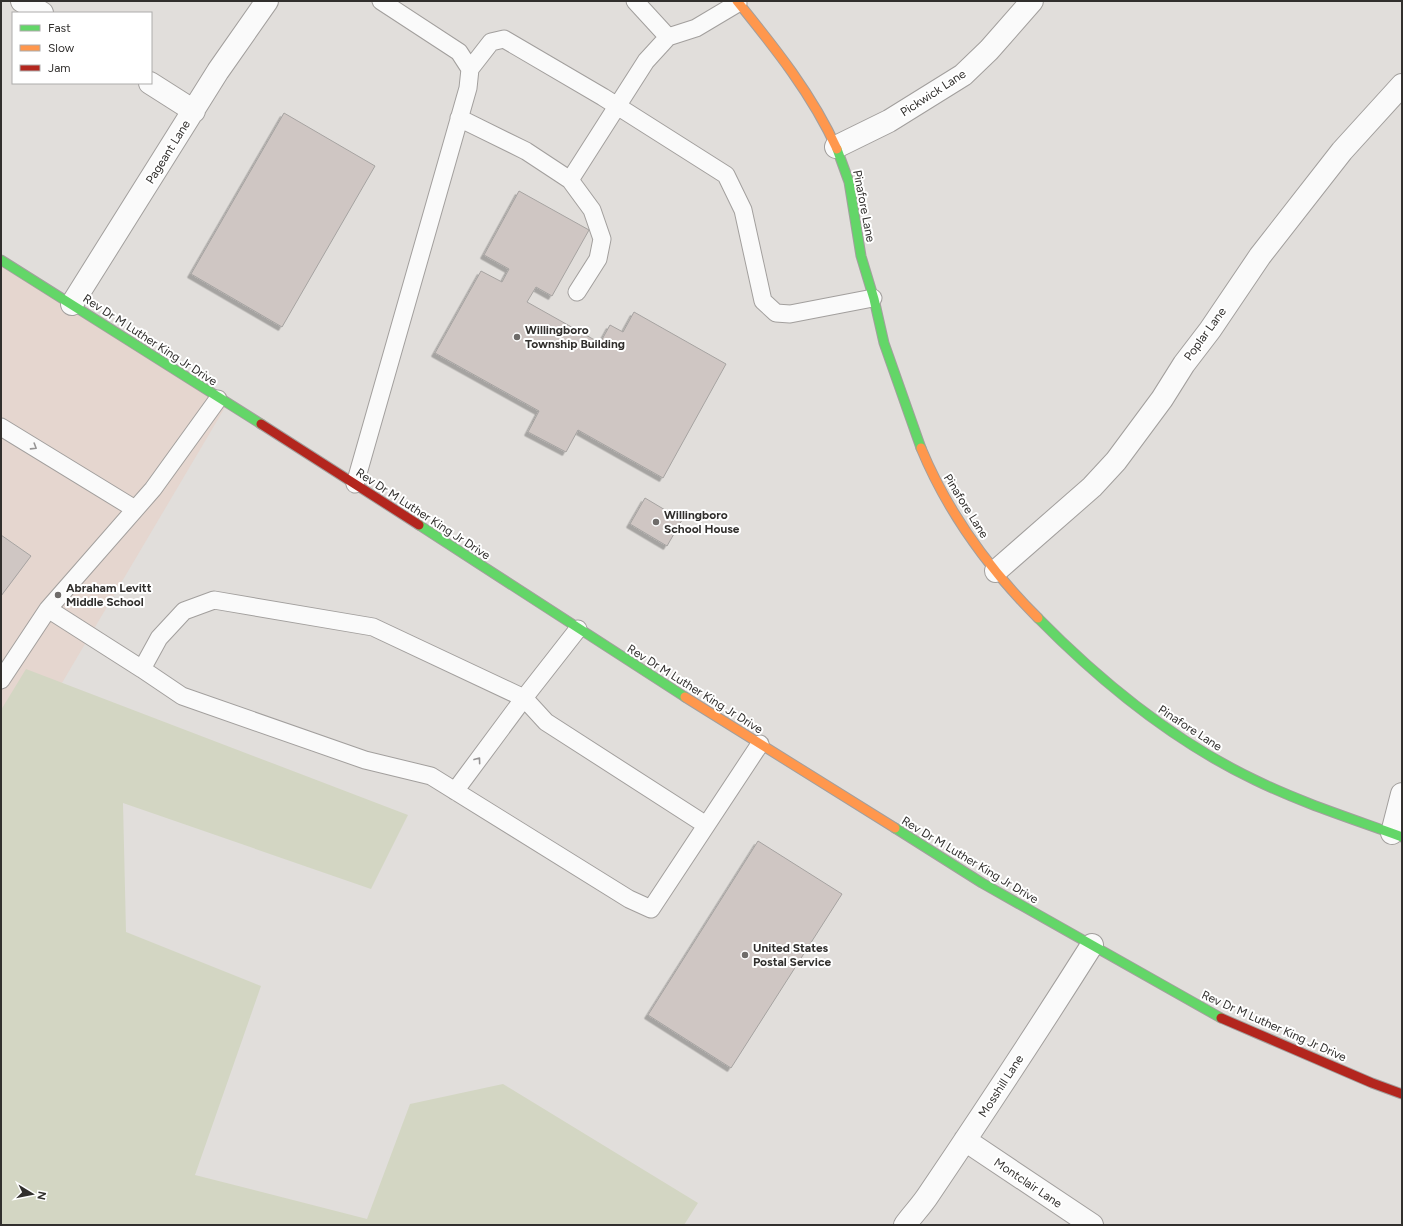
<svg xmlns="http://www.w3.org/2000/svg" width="1403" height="1226" font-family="Figtree,sans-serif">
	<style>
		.education { fill: #e5d6cf }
		.green { fill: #d3d6c3 }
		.building { fill: #cfc6c3; stroke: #a6a3a1; filter: url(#shadow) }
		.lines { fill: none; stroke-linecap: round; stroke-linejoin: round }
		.lane-casing { stroke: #a29f9d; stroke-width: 19 }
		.street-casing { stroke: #a29f9d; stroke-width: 24 }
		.fast-casing { stroke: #a29f9d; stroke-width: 11 }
		.slow-casing { stroke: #a29f9d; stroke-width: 11 }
		.jam-casing { stroke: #a29f9d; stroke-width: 11 }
		.lane { stroke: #fafafa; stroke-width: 17 }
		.street { stroke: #fafafa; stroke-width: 22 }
		.fast { stroke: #63d668; stroke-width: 9 }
		.slow { stroke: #ff974d; stroke-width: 9 }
		.jam { stroke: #b3261e; stroke-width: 9 }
		.oneway { stroke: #969494 }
		.poi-dot { fill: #6f6c6a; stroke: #fff; stroke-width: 1.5 }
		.labels { text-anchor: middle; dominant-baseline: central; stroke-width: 4; stroke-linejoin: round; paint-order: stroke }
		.street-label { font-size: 12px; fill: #312f2d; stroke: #fff }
		.poi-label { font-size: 12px; font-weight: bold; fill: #312f2d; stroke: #fff; text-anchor: start }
	</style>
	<defs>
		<filter id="shadow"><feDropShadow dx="-3.5" dy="3.5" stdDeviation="0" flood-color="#0004"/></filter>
	</defs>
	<rect width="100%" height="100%" fill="#e1dedb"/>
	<path class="education" d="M1 261 227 404 1 786Z"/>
	<path class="green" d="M26 669 408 815 371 889 123 803 126 932 261 986 195 1175 367 1219 410 1104 503 1084 698 1203 684 1225H1V710Z"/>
	<path class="building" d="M284 113 375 166 282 327 191 274Z
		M519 191 589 230 552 296 536 287 527 302 600 343 610 325 623 332 634 312 726 364 663 478 578 430 566 452 528 432 539 411 435 353 481 271 502 282 509 269 484 255Z
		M645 498 682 520 667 546 630 524Z
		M1 535 31 556 1 596Z
		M758 841 842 894 731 1068 648 1015Z"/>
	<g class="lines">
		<defs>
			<path id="lane" d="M635 1 668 37
				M470 69 491 42 504 39 603 97 726 175 743 210 763 301 776 313 790 314 873 298
				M459 118 526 151 570 180 592 210 602 239 598 259 577 292
				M570 180 646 61 668 37 696 28 738 3
				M1 427 135 509
				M355 484 468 88 470 69 459 52 381 1
				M142 669 48 609 153 489 218 399
				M1 680 48 609
				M455 791 524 698 578 629
				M706 825 546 722 524 698 373 627 214 600 184 611 159 638 142 669 182 696 365 760 431 776 629 899 651 909 760 744"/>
			<path id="street" d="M22 1 42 13
				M150 83 194 111
				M836 147 889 121 963 75 989 50 1032 1
				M72 304 218 71 267 1
				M996 571 1092 487 1116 461 1162 399 1184 364 1210 330 1260 256 1342 151 1402 85
				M1392 833 1402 794
				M965 1140 1092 1225
				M905 1225C913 1214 922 1205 929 1194 985 1111 1039 1029 1092 945"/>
			<path id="fast" d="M837 149 849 182 861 256 874 299 884 343 921 448
				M1 260 261 424
				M419 525 685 697
				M1038 618C1101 682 1173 741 1255 780 1302 803 1353 819 1402 837
				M895 828 982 883 1221 1018"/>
			<path id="slow" d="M737 1C775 48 812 94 837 149
				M921 448C947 511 989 569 1038 618
				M685 697 895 828"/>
			<path id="jam" d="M261 424 419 525
				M1221 1018 1372 1083 1402 1094"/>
		</defs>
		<use href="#lane" class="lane-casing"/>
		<use href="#street" class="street-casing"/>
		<use href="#fast" class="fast-casing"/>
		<use href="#slow" class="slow-casing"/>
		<use href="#jam" class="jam-casing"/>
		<use href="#lane" class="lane"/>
		<use href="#street" class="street"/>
		<use href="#fast" class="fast"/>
		<use href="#slow" class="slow"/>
		<use href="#jam" class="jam"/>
	</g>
	<defs><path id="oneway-chevron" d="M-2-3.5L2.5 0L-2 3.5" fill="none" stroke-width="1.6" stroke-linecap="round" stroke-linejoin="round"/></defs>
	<g class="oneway">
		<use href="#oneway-chevron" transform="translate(34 447) rotate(32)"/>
		<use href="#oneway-chevron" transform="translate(478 760) rotate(-54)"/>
	</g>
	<g class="poi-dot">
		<circle cx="517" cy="337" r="4"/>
		<circle cx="656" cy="522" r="4"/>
		<circle cx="58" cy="595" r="4"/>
		<circle cx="745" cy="955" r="4"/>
	</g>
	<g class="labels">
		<g class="street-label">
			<text transform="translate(933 93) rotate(-33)">Pickwick Lane</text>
			<text transform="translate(168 152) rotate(-58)">Pageant Lane</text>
			<text transform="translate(864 206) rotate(79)">Pinafore Lane</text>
			<text transform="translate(1205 334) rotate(-54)">Poplar Lane</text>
			<text transform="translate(150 340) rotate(33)">Rev Dr M Luther King Jr Drive</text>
			<text transform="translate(966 506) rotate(58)">Pinafore Lane</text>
			<text transform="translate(423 514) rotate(33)">Rev Dr M Luther King Jr Drive</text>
			<text transform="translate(695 689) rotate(32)">Rev Dr M Luther King Jr Drive</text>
			<text transform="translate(1190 728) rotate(33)">Pinafore Lane</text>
			<text transform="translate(970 860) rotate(31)">Rev Dr M Luther King Jr Drive</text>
			<text transform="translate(1274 1026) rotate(24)">Rev Dr M Luther King Jr Drive</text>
			<text transform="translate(1001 1086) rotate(-57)">Mosshill Lane</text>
			<text transform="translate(1028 1183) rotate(34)">Montclair Lane</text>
		</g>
		<g class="poi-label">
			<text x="525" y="330">Willingboro<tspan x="525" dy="14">Township Building</tspan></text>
			<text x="664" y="515">Willingboro<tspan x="664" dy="14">School House</tspan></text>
			<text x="66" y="588">Abraham Levitt<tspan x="66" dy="14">Middle School</tspan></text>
			<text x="753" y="948">United States<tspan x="753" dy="14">Postal Service</tspan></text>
		</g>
	</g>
	<rect width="1403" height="1226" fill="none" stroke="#312f2d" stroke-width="4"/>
	<rect x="12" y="12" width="140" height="72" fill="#ffffff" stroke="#adacab"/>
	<rect x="20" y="25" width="20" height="6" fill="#63d668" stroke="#adacab"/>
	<text x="48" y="32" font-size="12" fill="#312f2d">Fast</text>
	<rect x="20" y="45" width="20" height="6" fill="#ff974d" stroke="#adacab"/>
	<text x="48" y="52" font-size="12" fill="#312f2d">Slow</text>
	<rect x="20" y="65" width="20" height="6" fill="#b3261e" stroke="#adacab"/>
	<text x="48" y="72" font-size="12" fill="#312f2d">Jam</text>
	<g transform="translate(32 1194) rotate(100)" stroke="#ffffff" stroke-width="3" paint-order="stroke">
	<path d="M0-3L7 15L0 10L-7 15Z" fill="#312f2d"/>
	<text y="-6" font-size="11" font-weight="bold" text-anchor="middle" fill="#312f2d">N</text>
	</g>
</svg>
